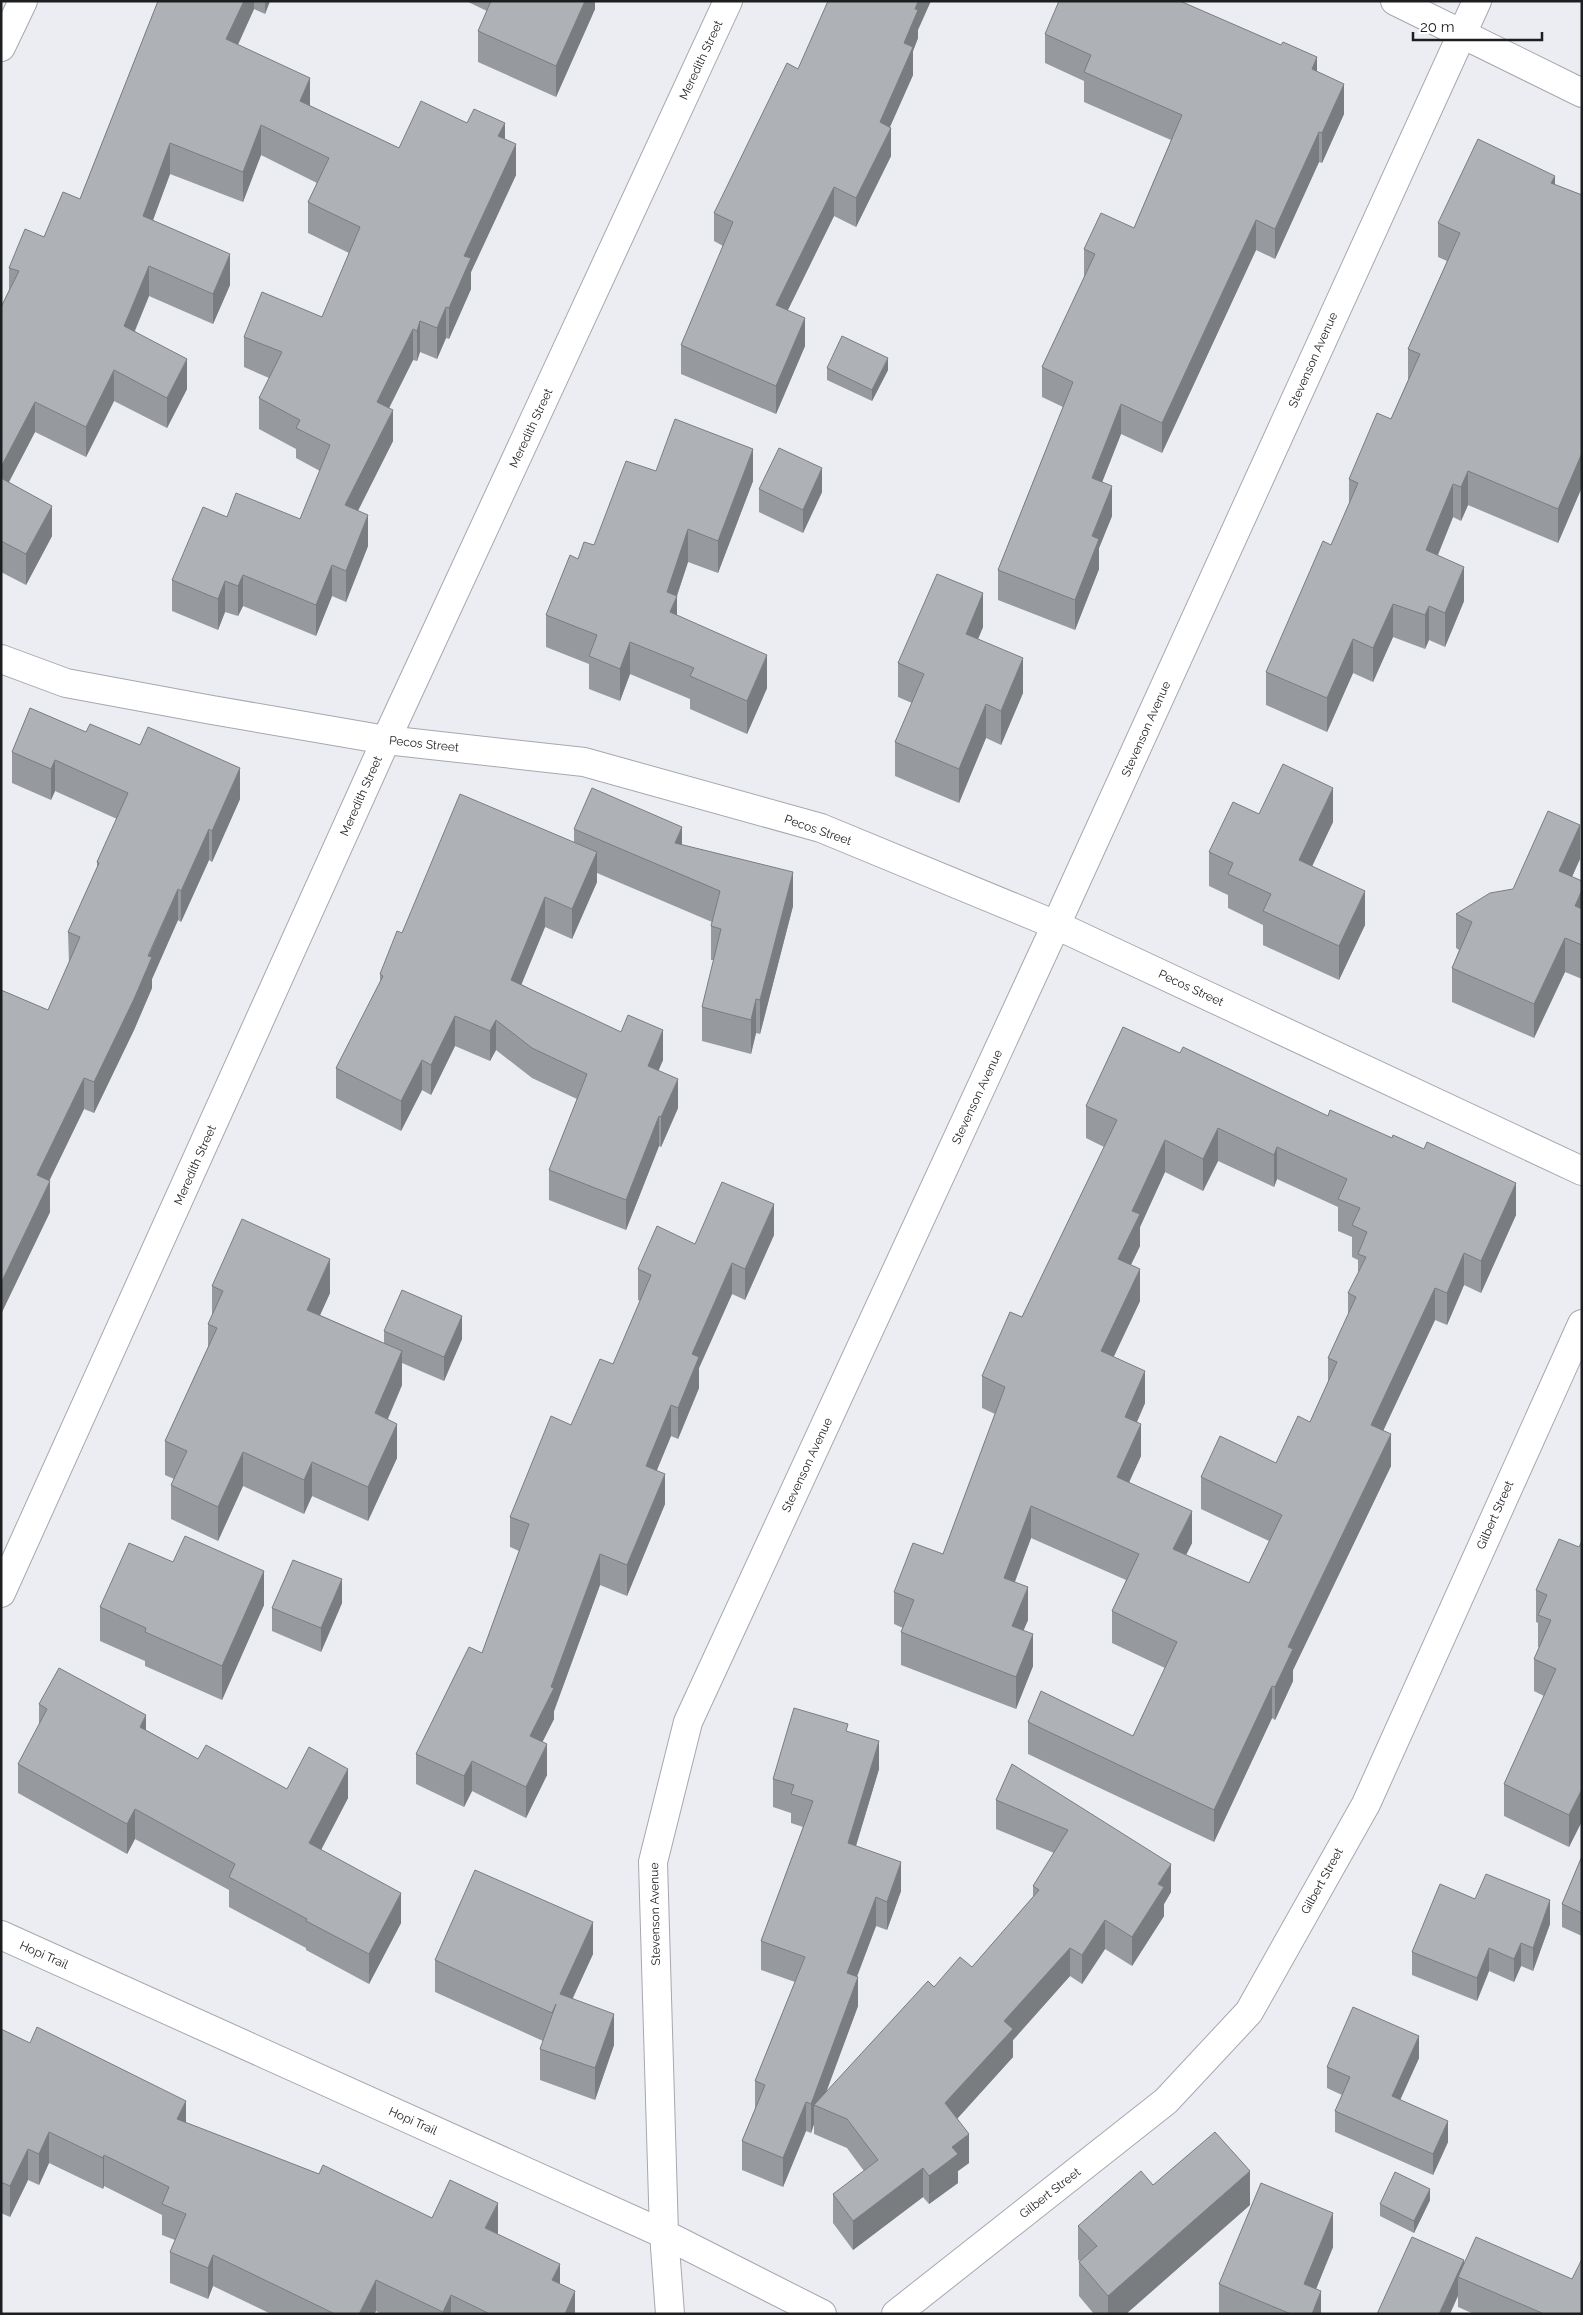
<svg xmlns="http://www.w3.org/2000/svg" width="1583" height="2315" font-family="Raleway,sans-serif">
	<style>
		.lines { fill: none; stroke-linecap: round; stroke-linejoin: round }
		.street-casing { stroke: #a6a8ae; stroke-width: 30 }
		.secondary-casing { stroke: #a6a8ae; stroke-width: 30 }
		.street { stroke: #fff; stroke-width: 28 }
		.secondary { stroke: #fff; stroke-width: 28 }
		.wall { fill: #96999d; fill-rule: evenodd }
		.shaded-wall { fill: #7a7d80 }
		.building { fill: #aeb2b7; stroke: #7a7d80; fill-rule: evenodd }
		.labels { text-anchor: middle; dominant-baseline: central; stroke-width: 4; stroke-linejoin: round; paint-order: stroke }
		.street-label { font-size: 12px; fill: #1d1e20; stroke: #fff }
	</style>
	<rect width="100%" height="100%" fill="#ebedf3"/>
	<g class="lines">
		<defs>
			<path id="street" d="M1395 1 1582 93
				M1 47 23 1
				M1 1593 386 740 728 1
				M1 1935 664 2234 822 2314
				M670 2314 664 2234 653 1862 688 1722 1056 925 1477 1
				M896 2314 1166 2101 1249 2012 1366 1804 1582 1324"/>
			<path id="secondary" d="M1 659 66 683 212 710 386 740 584 762 821 828 1056 925 1582 1171"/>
		</defs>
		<use href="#street" class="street-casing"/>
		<use href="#secondary" class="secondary-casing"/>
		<use href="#street" class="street"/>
		<use href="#secondary" class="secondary"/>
	</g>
	<path class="wall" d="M158 1H270L265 14 254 9 238 45 310 106 399 148 467 123 505 139 516 175 471 272V289L449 339 446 338 437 359 420 352 417 361 413 360 389 408 393 441 358 511 368 546 346 602 332 596 316 636 243 606 238 616 225 612 218 630 172 611V580L227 517 300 519 320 471 296 458V449L259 429V398L269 378 244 367V337L322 317 349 253 308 233V202L317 183 261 155 243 202 170 174 153 220 230 285 213 324 149 296 135 331 187 389 167 428 114 401 86 457 35 432 9 482 52 536 26 585 1 572V307L9 290V268L44 237 80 199Z
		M466 1H595V9L556 97 478 62V31L487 11Z
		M918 30V38L913 51V75L890 127 891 156 856 227 834 216 788 310 805 346 776 414 681 374V345L723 246 714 241V213L798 69Z
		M1045 34 1317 72 1344 114 1322 163 1319 162 1275 259 1256 250 1162 453 1121 434 1102 482 1112 516 1099 548V569L1075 630 998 600V570L1063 407 1042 397V367L1084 278V249L1134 228 1171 140 1084 102V81L1045 63Z
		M1555 185 1582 195V487L1558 543 1468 505 1461 521 1453 517 1438 555 1464 601 1445 647 1429 640 1425 649 1393 637 1373 682 1353 673 1327 732 1266 705V672L1331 545 1349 504V479L1391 419 1408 380V349L1447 261 1438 257V223Z
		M827 368 888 370 872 401 827 380Z
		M656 471 753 481 718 573 688 562 677 596V615L767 688 747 734 690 709V699L630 674 620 701 589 689V664L546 647V615L594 545Z
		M759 489 822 492 803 533 759 512Z
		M983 627 978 639 1023 693 1001 745 986 738 959 803 895 776V742L912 703 898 697V663Z
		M30 708 240 799 212 862 209 860 181 922 178 920 152 979V988L134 1030 94 1113 84 1109 49 1181 50 1212 2 1312H1V990L48 1010 69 963 68 932 97 868V862L117 819 55 791 51 800 12 783V752Z
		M1259 814 1333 822 1312 866 1365 925 1339 980 1263 945V925L1228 908V895L1209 886V852Z
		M574 829 682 845 793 906 760 1034 756 1033 751 1054 702 1041V1007L714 960H711V926L712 922 597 873V882L572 939 545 927 521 984 663 1060 658 1070 678 1108 661 1147 659 1146 626 1230 549 1200V1170L577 1099 532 1078 496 1050 490 1061 455 1046 431 1095 422 1090 401 1131 336 1098V1068L380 983V974L402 933 574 842Z
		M1580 859 1572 877 1582 881V979L1565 972 1534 1038 1452 1002V968L1459 950 1456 948V914Z
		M1123 1027 1516 1215 1481 1293 1464 1285 1447 1325 1435 1320 1383 1430 1391 1466 1293 1670V1681L1275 1720 1272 1718 1214 1842 1028 1754V1722L1133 1736 1165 1668 1112 1643V1611L1126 1580 1031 1538 1015 1582 1028 1620 1023 1630 1033 1666 1016 1709 901 1665V1632L903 1628 894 1624V1592L943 1554 995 1414 982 1408V1376L1022 1317 1104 1147 1086 1138V1106ZM1218 1161 1274 1187 1277 1179 1338 1207V1231L1352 1237V1257L1358 1260V1274L1348 1293V1315L1328 1358V1382L1310 1422 1276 1463 1201 1477V1509L1269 1541 1249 1583 1186 1555 1192 1543 1129 1482 1141 1456 1137 1422 1145 1403 1113 1357 1140 1301 1131 1265 1140 1246V1227L1165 1172 1203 1191Z
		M774 1235 745 1300 732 1294 699 1368V1388L678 1439 671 1436 657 1470 665 1504 627 1596 600 1585 554 1711V1719L542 1742 547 1775 526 1818 472 1791 464 1807 416 1784V1754L482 1653 519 1551 510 1547V1517L613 1364 640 1301 638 1300V1269L695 1244Z
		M212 1286 330 1293 320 1315 384 1343V1331L462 1339 444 1381 402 1363V1385L388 1419 397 1458 368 1521 312 1496 304 1514 243 1486 218 1541 171 1519V1485L174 1479 165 1475V1441L208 1347V1324L212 1316Z
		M1582 1541V1821L1569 1847 1504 1816V1784L1544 1696 1534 1691V1659L1539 1647H1538V1623L1536 1622V1590L1579 1547Z
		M342 1603 321 1652 272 1631V1608Z
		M264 1605 222 1700 145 1666V1661L100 1641V1607Z
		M39 1704 146 1730 198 1759 287 1789 348 1798 321 1850 401 1923 369 1984 306 1950V1948L229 1907V1890L135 1839 127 1854 18 1793V1764L39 1725Z
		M848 1732 879 1769 856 1846 901 1891 887 1930 876 1926 857 1977 858 2006 826 2093 934 1987 972 1967 1033 1897V1886L1054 1853 996 1829V1800L1012 1764 1171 1892 1164 1904V1916L1132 1966 1105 1949 1082 1984 1070 1976 1013 2040V2057L957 2119 969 2163 958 2171V2183L929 2204 923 2197 853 2250 833 2223V2194L864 2171 847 2148 814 2134V2124L811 2133 806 2131 783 2187 742 2170V2141L755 2109V2081L795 1982 761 1970V1941L803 1827 791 1823V1813L773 1807V1779Z
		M1582 1856V1936L1562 1927V1904Z
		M1475 1899 1550 1924 1533 1971 1521 1966 1514 1982 1489 1971 1477 2001 1412 1975V1952Z
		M593 1954 573 1998 614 2045 595 2100 540 2080V2049L543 2041 435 1992V1960Z
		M1 2029 186 2123 432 2218 498 2234 560 2284 575 2314H381L376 2311 374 2314H271L213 2286 208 2299 170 2283V2252L175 2240 162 2235V2215L104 2186 103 2189 49 2163 39 2185 28 2180 10 2217 1 2213Z
		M1419 2058 1400 2100 1448 2142 1433 2175 1335 2132V2111L1342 2095 1327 2088V2067Z
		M1153 2185 1250 2205 1126 2314H1094L1079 2296V2262L1080 2261 1078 2260V2226Z
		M1430 2200 1414 2233 1380 2216V2204Z
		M1333 2247 1316 2289 1321 2314H1219V2284Z
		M1464 2263 1582 2314H1474L1458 2307V2296L1377 2314Z"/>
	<path class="shaded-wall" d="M244 1H254V9L226 70V39Z
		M265 1H270L265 14Z
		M585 1H595V9L556 97V66Z
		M918 1H931L918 30V38L913 51V75L880 149 891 128V156L856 227V198L904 43 915 9Z
		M1317 57V87L1312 69Z
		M310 78V109L300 101Z
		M1344 84V114L1322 163V133Z
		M505 123V154L498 136Z
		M261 125V155L243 202V172Z
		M1319 132V162L1275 259V229Z
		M170 143V174L143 247V216Z
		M516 144V175L471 272V289L449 339V308L464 256Z
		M1555 176V209L1551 183Z
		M834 187V216L776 334V305Z
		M1256 220V250L1162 453V423Z
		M230 254V285L213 324V294Z
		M149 266V296L124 356V326Z
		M446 307V338L437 359V328Z
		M805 318V346L776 414V386Z
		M420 321V352L417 361V331Z
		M413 329V360L377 432V402Z
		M888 358V370L872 401V390Z
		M187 359V389L167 428V398Z
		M114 370V401L86 457V427Z
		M35 402V432L1 497V467Z
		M1121 404V434L1092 508V478Z
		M393 410V441L345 536V505Z
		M753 449V481L718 573V541Z
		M1582 453V487L1558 543V509Z
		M822 468V492L803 533V510Z
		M1468 471V505L1461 521V487Z
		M1453 484V517L1426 584V550Z
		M1112 486V516L1099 548V569L1075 630V600L1092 536Z
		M52 506V536L26 585V554Z
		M368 515V546L346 602V571Z
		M688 529V562L676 598 677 596V628L670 645 667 592Z
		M332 565V596L316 636V605Z
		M1464 567V601L1445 647V613Z
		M243 575V606L238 616V586Z
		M225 581V612L218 630V599Z
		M983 593V627L966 668V634Z
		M1393 604V637L1373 682V648Z
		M1429 606V640L1425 649V615Z
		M1353 639V673L1327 732V698Z
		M630 642V674L620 701V669Z
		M767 655V688L747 734V701Z
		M1023 658V693L1001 745V711Z
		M986 704V738L959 803V769Z
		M55 760V791L51 800V769Z
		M240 768V799L212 862V831Z
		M1333 788V822L1299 894V860Z
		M1580 825V859L1559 905V871Z
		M682 827V861L675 843Z
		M209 829V860L181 922V891Z
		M597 852V882L572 939V909Z
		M793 872V906L760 1034V1000Z
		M178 889V920L152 979V988L134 1030 94 1113V1082Z
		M1582 890V924L1575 906Z
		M1365 891V925L1339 980V946Z
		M545 897V927L511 1010V980Z
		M1565 938V972L1534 1038V1004Z
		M756 999V1033L751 1054V1020Z
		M455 1016V1046L431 1095V1065Z
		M496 1020V1050L490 1061V1031Z
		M663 1030V1060L648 1096V1066Z
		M422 1060V1090L401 1131V1101Z
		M84 1078V1109L37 1206V1175Z
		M678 1079V1108L661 1147V1117Z
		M659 1116V1146L626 1230V1200Z
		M1218 1128V1161L1203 1191V1159Z
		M1165 1140V1172L1140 1227V1246L1118 1291V1259L1132 1211Z
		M1277 1147V1179L1274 1187V1155Z
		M50 1181V1212L2 1312V1281Z
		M1516 1183V1215L1481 1293V1261Z
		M774 1204V1235L745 1300V1269Z
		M1464 1253V1285L1447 1325V1293Z
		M330 1259V1293L307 1344V1310Z
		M732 1263V1294L699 1368V1388L678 1439V1408L692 1354Z
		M1140 1269V1301L1101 1384V1351Z
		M1435 1288V1320L1371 1457V1425Z
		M462 1316V1339L444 1381V1357Z
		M402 1351V1385L375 1448V1413Z
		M1145 1371V1403L1125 1449V1417Z
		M671 1405V1436L646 1496V1466Z
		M397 1424V1458L368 1521V1487Z
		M1141 1424V1456L1117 1509V1477Z
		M1391 1434V1466L1293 1670V1681L1275 1720V1687L1288 1647Z
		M243 1452V1486L218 1541V1507Z
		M312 1462V1496L304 1514V1480Z
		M665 1474V1504L627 1596V1565Z
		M1031 1506V1538L1004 1610V1578Z
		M1192 1511V1543L1173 1581V1549Z
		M600 1554V1585L554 1711V1719L530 1767V1736L551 1687Z
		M264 1571V1605L222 1700V1666Z
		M342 1579V1603L321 1652V1628Z
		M1028 1587V1620L1012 1658V1626Z
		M1033 1634V1666L1016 1709V1677Z
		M1272 1686V1718L1214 1842V1810Z
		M146 1715V1745L140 1727Z
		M879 1741V1769L848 1872V1843Z
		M547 1744V1775L526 1818V1787Z
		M472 1761V1791L464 1807V1776Z
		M348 1769V1798L309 1873V1843Z
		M1582 1789V1821L1569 1847V1815Z
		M135 1809V1839L127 1854V1824Z
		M901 1862V1891L887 1930V1902Z
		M1171 1864V1892L1164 1904V1916L1132 1966V1937L1158 1884Z
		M401 1893V1923L369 1984V1954Z
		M876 1897V1926L847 2002V1973Z
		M1550 1900V1924L1533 1971V1948Z
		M1105 1920V1949L1082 1984V1955Z
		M593 1922V1954L560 2025V1994Z
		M1521 1943V1966L1514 1982V1959Z
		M1070 1948V1976L1013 2040V2057L945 2132V2103L1004 2021Z
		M1489 1948V1971L1477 2001V1978Z
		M858 1977V2006L820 2108 814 2105V2124L811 2133V2104Z
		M614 2014V2045L595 2100V2068Z
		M1419 2036V2058L1392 2118V2096Z
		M186 2101V2132L177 2119Z
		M806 2102V2131L783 2187V2158Z
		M1448 2121V2142L1433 2175V2154Z
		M49 2132V2163L39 2185V2154Z
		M969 2134V2163L958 2171V2183L929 2204V2176L952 2147Z
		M28 2149V2180L10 2217V2186Z
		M104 2155V2186L103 2189V2158Z
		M923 2168V2197L853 2250V2221Z
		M1250 2171V2205L1126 2314H1108V2296Z
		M1430 2189V2200L1414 2233V2221Z
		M498 2203V2234L485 2228Z
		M1333 2213V2247L1306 2314 1304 2284Z
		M213 2255V2286L208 2299V2268Z
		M1464 2260V2279L1458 2277V2296L1450 2314H1439Z
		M560 2264V2295L552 2280Z
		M376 2280V2311L374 2314H359Z
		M575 2291V2314H565Z
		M1321 2291V2314H1312Z
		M451 2295V2314H443V2312Z"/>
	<path class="building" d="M158 1H244L226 39 310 78 300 101 399 148 421 101 467 123 474 109 505 123 498 136 516 144 464 256 471 258 449 308 446 307 437 328 420 321 417 331 413 329 377 402 393 410 345 505 368 515 346 571 332 565 316 605 243 575 238 586 225 581 218 599 172 580 203 507 227 517 236 493 300 519 330 445 296 428 300 420 259 398 282 352 244 337 262 292 322 317 360 227 308 202 329 158 261 125 243 172 170 143 143 216 230 254 213 294 149 266 124 326 187 359 167 398 114 370 86 427 35 402 1 467V307L19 271 9 268 25 229 44 237 63 192 80 199Z
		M491 1H585L556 66 478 31Z
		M828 1H918L915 9 918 10 904 43 913 47 880 122 891 128 856 198 834 187 776 305 805 318 776 386 681 345 733 222 714 213 787 63 798 69Z
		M1059 1H1180L1281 45 1283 42 1317 57 1312 69 1344 84 1322 133 1319 132 1275 229 1256 220 1162 423 1121 404 1092 478 1112 486 1092 536 1099 539 1075 600 998 570 1073 382 1042 367 1095 254 1084 249 1101 213 1134 228 1182 115 1084 72 1091 55 1045 34Z
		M1478 139 1555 176 1551 183 1582 195V453L1558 509 1468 471 1461 487 1453 484 1426 550 1464 567 1445 613 1429 606 1425 615 1393 604 1373 648 1353 639 1327 698 1266 672 1323 541 1331 545 1358 483 1349 479 1377 413 1391 419 1420 354 1408 349 1460 233 1438 223Z
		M842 336 888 358 872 390 827 368Z
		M675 419 753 449 718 541 688 529 667 592 677 596 670 612 767 655 747 701 690 676 694 668 630 642 620 669 589 656 597 635 546 615 570 555 578 559 584 542 594 545 626 461 656 471Z
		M779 448 822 468 803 510 759 489Z
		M1 478 52 506 26 554 1 541Z
		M937 574 983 593 966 634 1023 658 1001 711 986 704 959 769 895 742 924 674 898 663Z
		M30 708 86 732 90 724 140 745 148 727 240 768 212 831 209 829 181 891 178 889 148 956 152 957 134 999 94 1082 84 1078 37 1175 50 1181 2 1281H1V990L48 1010 80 937 68 932 99 863 97 862 128 793 55 760 51 769 12 752Z
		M1283 764 1333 788 1299 860 1365 891 1339 946 1263 911 1271 894 1228 874 1233 863 1209 852 1233 802 1259 814Z
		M592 788 682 827 675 843 793 872 760 1000 756 999 751 1020 702 1007 721 929 711 926 720 891 574 829Z
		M460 794 597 852 572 909 545 897 511 980 621 1032 628 1015 663 1030 648 1066 678 1079 661 1117 659 1116 626 1200 549 1170 587 1074 532 1048 496 1020 490 1031 455 1016 431 1065 422 1060 401 1101 336 1068 383 976 380 974 397 931 402 933Z
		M1548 811 1580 825 1559 871 1582 881V890L1575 906 1582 909V945L1565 938 1534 1004 1452 968 1472 922 1456 914 1490 893 1513 889Z
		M1123 1027 1180 1053 1183 1047 1328 1116 1330 1110 1392 1138 1393 1135 1424 1149 1427 1142 1516 1183 1481 1261 1464 1253 1447 1293 1435 1288 1371 1425 1391 1434 1288 1647 1293 1649 1275 1687 1272 1686 1214 1810 1028 1722 1041 1691 1133 1736 1177 1642 1112 1611 1139 1554 1031 1506 1004 1578 1028 1587 1012 1626 1033 1634 1016 1677 901 1632 914 1600 894 1592 913 1543 943 1554 1005 1387 982 1376 1010 1312 1022 1317 1117 1120 1086 1106ZM1218 1128 1274 1155 1277 1147 1347 1179 1338 1199 1360 1208 1352 1225 1367 1232 1358 1254 1366 1257 1348 1293 1356 1297 1328 1358 1337 1362 1310 1422 1298 1416 1276 1463 1220 1436 1201 1477 1282 1515 1249 1583 1173 1549 1192 1511 1117 1477 1141 1424 1125 1417 1145 1371 1101 1351 1140 1269 1118 1259 1140 1214 1132 1211 1165 1140 1203 1159Z
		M722 1182 774 1204 745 1269 732 1263 692 1354 699 1357 678 1408 671 1405 646 1466 665 1474 627 1565 600 1554 551 1687 554 1688 530 1736 547 1744 526 1787 472 1761 464 1776 416 1754 469 1647 482 1653 529 1524 510 1517 551 1416 571 1425 600 1359 613 1364 651 1275 638 1269 657 1226 695 1244Z
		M242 1219 330 1259 307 1310 402 1351 375 1413 397 1424 368 1487 312 1462 304 1480 243 1452 218 1507 171 1485 187 1451 165 1441 217 1328 208 1324 223 1291 212 1286Z
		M402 1290 462 1316 444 1357 384 1331Z
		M185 1536 264 1571 222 1666 145 1632 146 1628 100 1607 129 1543 173 1562Z
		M1559 1539 1579 1547 1582 1541V1789L1569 1815 1504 1784 1556 1669 1534 1659 1551 1620 1538 1615 1547 1595 1536 1590Z
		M293 1560 342 1579 321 1628 272 1608Z
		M59 1668 146 1715 140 1727 198 1759 206 1745 287 1789 309 1747 348 1769 309 1843 401 1893 369 1954 306 1921 307 1919 229 1877 235 1864 135 1809 127 1824 18 1764 47 1709 39 1704Z
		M794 1708 848 1724 846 1731 879 1741 848 1843 901 1862 887 1902 876 1897 847 1973 858 1977 811 2104 806 2102 783 2158 742 2141 765 2085 755 2081 805 1957 761 1941 813 1801 791 1794 794 1785 773 1779Z
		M1012 1764 1171 1864 1158 1884 1164 1887 1132 1937 1105 1920 1082 1955 1070 1948 1004 2021 1013 2029 945 2103 969 2134 952 2147 958 2154 929 2176 923 2168 853 2221 833 2194 878 2160 847 2119 814 2105 928 1981 934 1987 960 1957 972 1967 1039 1890 1033 1886 1068 1830 996 1800Z
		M1582 1856V1913L1562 1904Z
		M475 1870 593 1922 560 1994 614 2014 595 2068 540 2049 556 2004 552 2013 435 1960Z
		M1486 1874 1550 1900 1533 1948 1521 1943 1514 1959 1489 1948 1477 1978 1412 1952 1440 1884 1475 1899Z
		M1353 2007 1419 2036 1392 2096 1448 2121 1433 2154 1335 2111 1350 2077 1327 2067Z
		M37 2027 186 2101 177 2119 319 2174 323 2165 432 2218 450 2180 498 2203 485 2228 560 2264 552 2280 575 2291 565 2314H490L451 2295 443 2312 376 2280 359 2314H335L213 2255 208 2268 170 2252 186 2214 162 2204 169 2187 104 2155 103 2158 49 2132 39 2154 28 2149 10 2186 1 2182V2029L30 2043Z
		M1215 2132 1250 2171 1108 2296 1079 2262 1097 2246 1078 2226 1141 2171 1153 2185Z
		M1395 2172 1430 2189 1414 2221 1380 2204Z
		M1261 2183 1333 2213 1304 2284 1321 2291 1312 2314H1291L1219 2284Z
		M1412 2237 1464 2260 1439 2314H1377Z
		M1476 2237 1572 2279 1582 2259V2314H1542V2313L1458 2277Z"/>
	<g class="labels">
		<g class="street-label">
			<text transform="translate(701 60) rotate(-65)">Meredith Street</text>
			<text transform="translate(1313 360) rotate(-66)">Stevenson Avenue</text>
			<text transform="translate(531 428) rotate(-65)">Meredith Street</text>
			<text transform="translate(1146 729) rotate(-66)">Stevenson Avenue</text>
			<text transform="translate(424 744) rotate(6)">Pecos Street</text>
			<text transform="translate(361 796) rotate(-66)">Meredith Street</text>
			<text transform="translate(818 830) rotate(19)">Pecos Street</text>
			<text transform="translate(1191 988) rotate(25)">Pecos Street</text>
			<text transform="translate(977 1097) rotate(-65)">Stevenson Avenue</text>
			<text transform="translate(195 1165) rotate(-66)">Meredith Street</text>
			<text transform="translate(807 1465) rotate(-65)">Stevenson Avenue</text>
			<text transform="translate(1495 1515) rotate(-66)">Gilbert Street</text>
			<text transform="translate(1322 1881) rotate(-61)">Gilbert Street</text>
			<text transform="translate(655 1914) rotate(-91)">Stevenson Avenue</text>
			<text transform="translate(44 1955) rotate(24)">Hopi Trail</text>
			<text transform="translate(413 2121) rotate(24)">Hopi Trail</text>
			<text transform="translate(1050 2193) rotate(-38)">Gilbert Street</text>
		</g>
	</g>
	<rect width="1583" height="2315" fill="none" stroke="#1d1e20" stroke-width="5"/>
	<path d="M1413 32v8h129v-8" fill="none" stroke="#1d1e20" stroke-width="2.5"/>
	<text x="1420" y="32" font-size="15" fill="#1d1e20" stroke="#ffffff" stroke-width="4" paint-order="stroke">20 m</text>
</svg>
